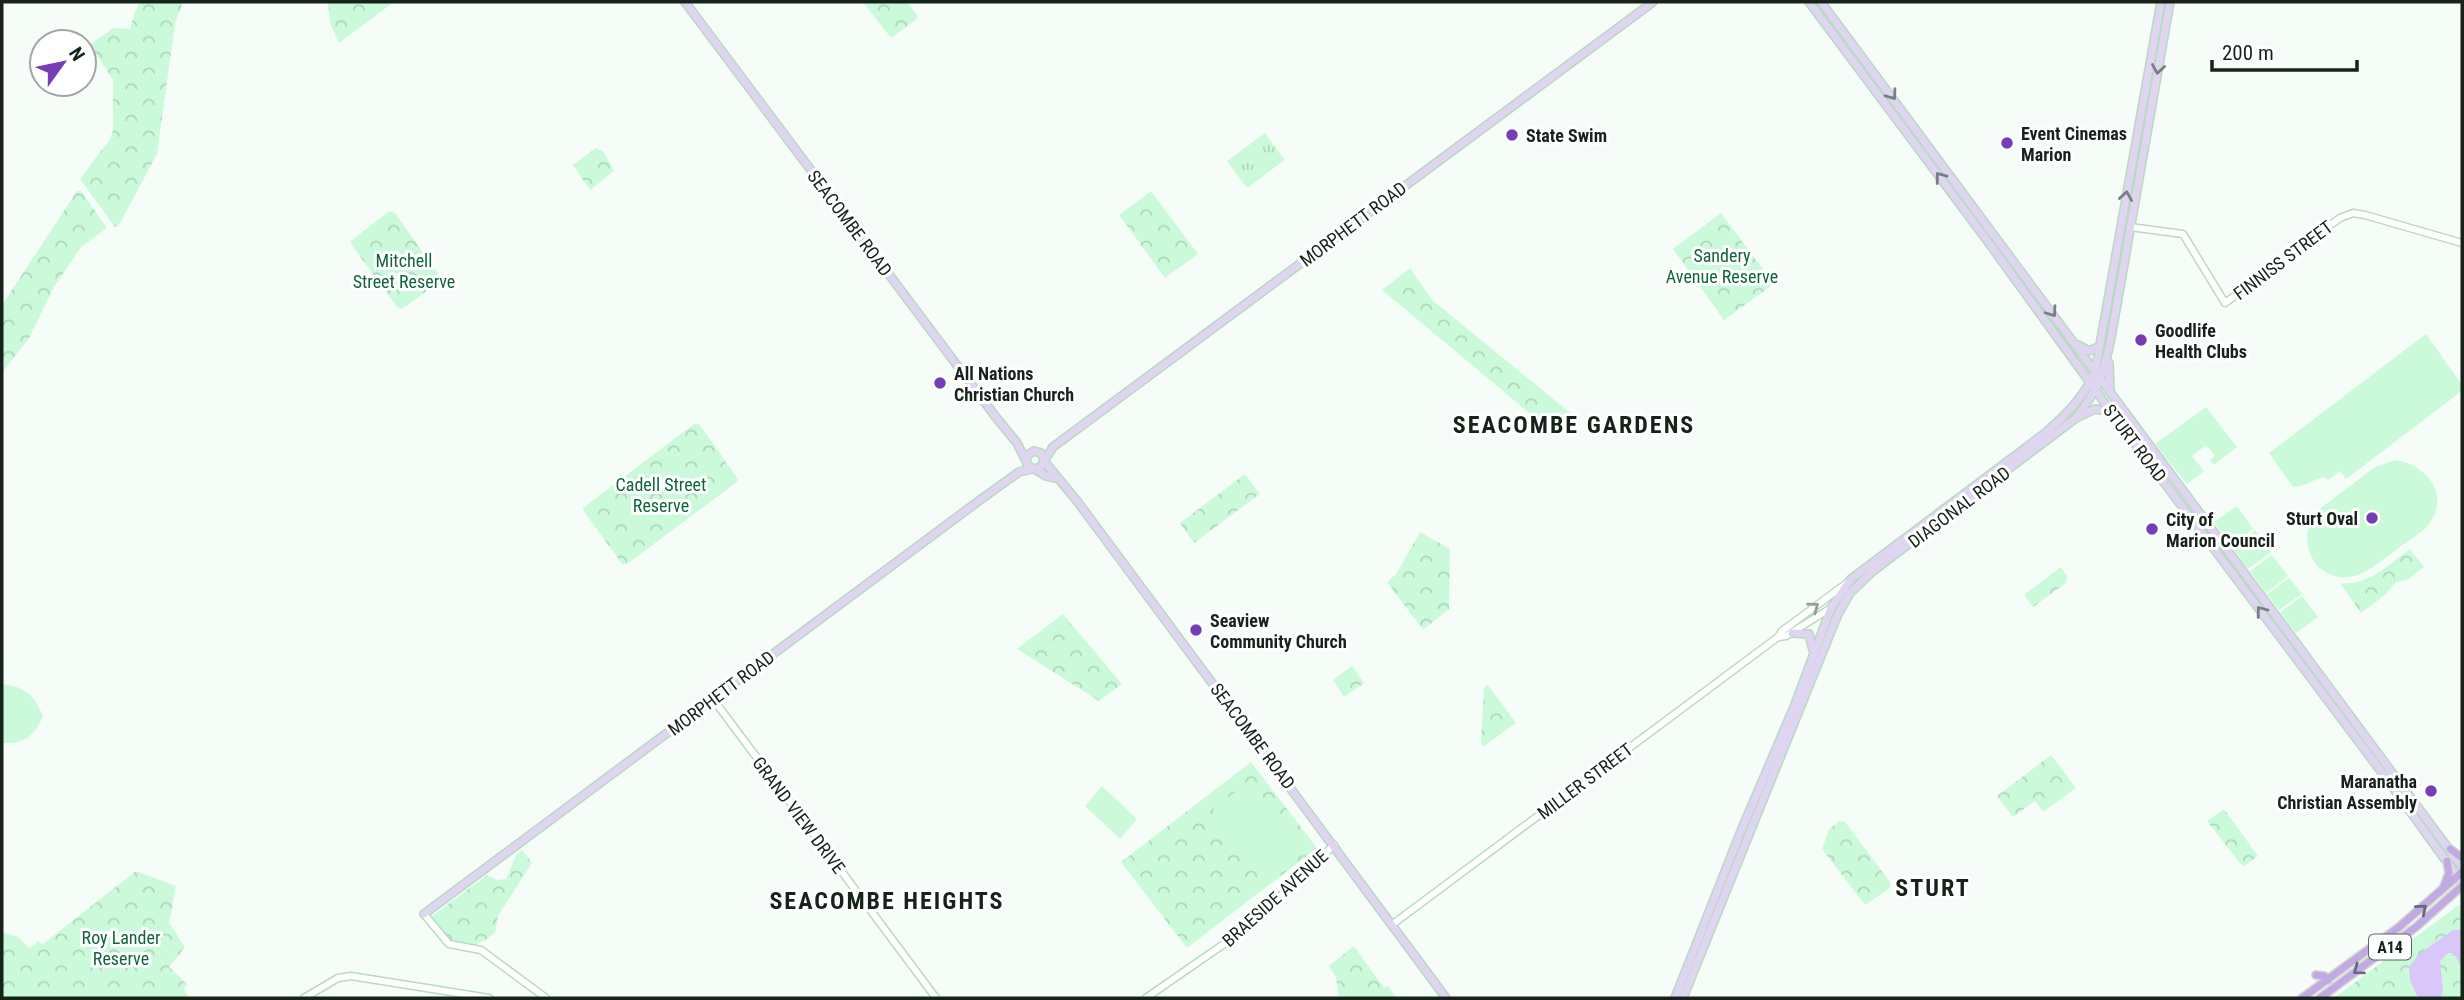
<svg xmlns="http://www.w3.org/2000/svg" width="2464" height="1000" font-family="'Roboto Condensed',sans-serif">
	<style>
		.grass { fill: url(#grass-tufts) }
		.park { fill: url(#park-crowns) }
		.garden { fill: #cbfada }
		.water { fill: #d9c7f9 }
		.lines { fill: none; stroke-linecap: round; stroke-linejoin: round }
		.tertiary-casing { stroke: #b7dac2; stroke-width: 9 }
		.secondary-casing { stroke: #b7dac2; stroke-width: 10 }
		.primary-casing { stroke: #d5d7d6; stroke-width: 10 }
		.tertiary { stroke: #fff; stroke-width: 6 }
		.secondary { stroke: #e0d5f0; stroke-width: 7 }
		.primary { stroke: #c1aae2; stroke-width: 7 }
		.oneway { stroke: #7b7c85 }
		.oneway2 { stroke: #969c98 }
		.oneway3 { stroke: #6c667e }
		.poi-dot { fill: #753eb4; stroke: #fff; stroke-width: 2.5 }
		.labels { text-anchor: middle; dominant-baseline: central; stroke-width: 6; stroke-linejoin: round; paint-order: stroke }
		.shield { fill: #fff; stroke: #5c655f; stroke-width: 2 }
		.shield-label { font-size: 16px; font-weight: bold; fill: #16231a }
		.poi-label { font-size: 18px; font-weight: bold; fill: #16231a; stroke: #fff; text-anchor: start }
		.street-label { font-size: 18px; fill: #16231a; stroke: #fff }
		.park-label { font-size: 18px; fill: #10643b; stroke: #fff }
		.district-label { font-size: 24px; font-weight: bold; letter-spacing: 2px; fill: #16231a; stroke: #fff }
	</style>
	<defs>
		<pattern id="grass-tufts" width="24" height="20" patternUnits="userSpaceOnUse" patternTransform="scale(1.75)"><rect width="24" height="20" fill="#cbfada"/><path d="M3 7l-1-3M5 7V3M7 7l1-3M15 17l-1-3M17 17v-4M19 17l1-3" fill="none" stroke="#aed6ba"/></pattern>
		<pattern id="park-crowns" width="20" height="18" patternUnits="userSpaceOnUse" patternTransform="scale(1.75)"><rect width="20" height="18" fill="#cbfada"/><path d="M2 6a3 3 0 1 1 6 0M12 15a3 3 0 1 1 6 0" fill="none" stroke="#aed6ba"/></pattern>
	</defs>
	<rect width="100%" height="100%" fill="#f6fdf8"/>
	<path class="grass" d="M1265 133 1285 160 1247 188 1227 161Z"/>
	<path class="park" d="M140 2H183L175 24 157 154 119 225 115 227 80 179 110 139 113 130V80L90 45 113 28 130 29 135 11Z
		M328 2H394L339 43 330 23Z
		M863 2H907L917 15V19L891 38Z
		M596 148 603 151 614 171 590 190 573 165Z
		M77 191H81L107 228 81 247 54 287 29 338 2 373V305Z
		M1151 191 1198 254 1165 278 1119 215Z
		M389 211 395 213 441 278 438 283 402 309 397 307 351 244V241Z
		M1721 213 1774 284 1724 320 1673 249Z
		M1410 268 1432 300 1579 420 1558 437 1382 290Z
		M694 424H699L738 479 737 482 627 564H622L583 510V508Z
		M1245 474 1260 494 1194 543 1180 523Z
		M1420 532 1450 549 1449 609 1423 630 1387 582 1396 574Z
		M2410 549 2424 567 2407 580 2396 582 2385 595 2361 613 2340 583C2368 586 2388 565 2410 549Z
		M2061 567 2067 576 2066 583 2033 607 2024 595Z
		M1063 614 1122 684 1099 701 1017 649Z
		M1352 666 1364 683 1344 697 1333 680Z
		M1488 685 1516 723 1483 747 1481 744 1484 688Z
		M2051 755 2076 788 2043 812 2035 801 2013 817 1997 796Z
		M1251 762 1317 848 1187 948 1121 862Z
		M2224 809 2258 856 2243 867 2207 821Z
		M1840 821 1845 822 1890 882V888L1865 905 1822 849 1829 829Z
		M522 850 532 863 498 916 495 933C489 937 482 943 475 944 455 948 437 934 432 916L487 875 497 880 506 879 516 855Z
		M136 871 176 886 169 923 185 947 169 967 187 984 184 989 189 998H2V932L18 937 29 948 36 944V941L43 944Z
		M2457 906H2462V998H2334Z
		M1354 946 1384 988 1388 986 1396 998H1339L1336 978 1329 966Z"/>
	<path class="garden" d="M2426 334 2462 385V391L2346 479 2340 471 2328 480 2325 477C2312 480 2305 487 2293 487L2269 453Z
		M2206 407 2237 447 2214 465 2210 460 2215 456 2206 445 2192 456 2204 471 2187 484 2155 444Z
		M2396 460C2422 464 2448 489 2433 518 2425 532 2409 540 2396 550 2377 564 2355 586 2329 574 2321 570 2314 564 2311 555 2304 540 2307 522 2318 510L2375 467Z
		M2237 506 2253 529 2231 545 2214 522Z
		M2255 530 2271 552 2248 569 2232 547Z
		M2272 555 2288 576 2266 593 2250 571Z
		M2289 578 2302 594 2279 610 2267 594Z
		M2302 596 2318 617 2296 633 2280 612Z
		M2 684C24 686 35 696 43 716 35 736 24 744 2 743Z
		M1250 781 1299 845 1262 873 1213 809Z
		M1102 786 1137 819 1120 839 1085 806Z"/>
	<path class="water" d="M2453 930H2462V969L2454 953H2448L2440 961 2443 991 2441 998H2418L2410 980 2409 967 2419 954Z"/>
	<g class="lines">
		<defs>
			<path id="tertiary" d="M2130 227 2183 234 2225 303 2340 218 2353 213 2365 215 2462 243
				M1778 637 1786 636 1831 608
				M713 699 936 998
				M424 914 449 944 481 950 546 998
				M1393 924 1778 637 1782 631 1847 583
				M304 998 338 978 351 976 489 998
				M1146 998 1247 928 1334 845"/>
			<path id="secondary" d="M685 2 995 416 1017 443 1025 459
				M1809 2 1986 239 2112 413 2389 782 2462 883
				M1821 2 2462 867
				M2078 345 2089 351 2100 346
				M2109 363 2110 390
				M2076 418 2095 409 2109 411
				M1044 461 1053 447 1653 2
				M1044 461 1077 501 1446 998
				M1034 469 1041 467 1044 459 1041 453 1034 451 1026 456 1027 465 1046 476 1054 478
				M1792 633 1809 634 1813 650
				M424 914 980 500 1019 472 1032 469
				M1675 998 1741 831 1794 707 1831 608 1851 579 2044 434C2065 416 2083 398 2095 373L2161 2
				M1683 998 1838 614 1850 593 1873 571 2076 418C2100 386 2103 376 2111 338L2170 2"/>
			<path id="primary" d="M2450 849 2462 858
				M2443 889 2449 873 2447 861
				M2316 975 2324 976 2328 980
				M2302 998 2399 927 2462 872
				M2320 998 2416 927 2462 886"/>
		</defs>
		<use href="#tertiary" class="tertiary-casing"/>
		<use href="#secondary" class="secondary-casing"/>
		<use href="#primary" class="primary-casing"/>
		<use href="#tertiary" class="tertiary"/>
		<use href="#secondary" class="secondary"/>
		<use href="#primary" class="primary"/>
	</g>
	<defs><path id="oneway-chevron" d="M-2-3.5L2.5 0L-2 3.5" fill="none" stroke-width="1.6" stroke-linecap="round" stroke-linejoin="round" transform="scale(1.75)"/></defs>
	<g class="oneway">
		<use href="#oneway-chevron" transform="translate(2158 69) rotate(99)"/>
		<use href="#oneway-chevron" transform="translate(1892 95) rotate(54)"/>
		<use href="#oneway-chevron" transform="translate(1940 177) rotate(-127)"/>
		<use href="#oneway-chevron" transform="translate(2126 196) rotate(-81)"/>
		<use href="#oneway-chevron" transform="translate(2052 312) rotate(54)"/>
		<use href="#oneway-chevron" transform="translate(2261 611) rotate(-127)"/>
	</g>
	<use class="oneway2" href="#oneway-chevron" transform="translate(1814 607) rotate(-37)"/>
	<g class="oneway3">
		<use href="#oneway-chevron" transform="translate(2422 909) rotate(-41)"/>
		<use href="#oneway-chevron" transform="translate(2358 970) rotate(144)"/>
	</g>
	<g class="poi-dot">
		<circle cx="1512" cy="135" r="7"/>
		<circle cx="2007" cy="143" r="7"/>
		<circle cx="2141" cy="340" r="7"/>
		<circle cx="940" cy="383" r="7"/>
		<circle cx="2372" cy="518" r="7"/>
		<circle cx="2152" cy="529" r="7"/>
		<circle cx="1196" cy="630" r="7"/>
		<circle cx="2431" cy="791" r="7"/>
	</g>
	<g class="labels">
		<rect class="shield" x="2369" y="934.5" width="42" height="25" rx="5"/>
		<g class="shield-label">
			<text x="2390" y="947">A14</text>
		</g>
		<g class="poi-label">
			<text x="2021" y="133">Event Cinemas<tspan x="2021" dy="21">Marion</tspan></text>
			<text x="1526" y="135">State Swim</text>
			<text x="2155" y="330">Goodlife<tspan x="2155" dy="21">Health Clubs</tspan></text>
			<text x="954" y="373">All Nations<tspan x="954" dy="21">Christian Church</tspan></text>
			<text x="2358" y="518" text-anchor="end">Sturt Oval</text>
			<text x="2166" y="519">City of<tspan x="2166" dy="21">Marion Council</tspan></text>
			<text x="1210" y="620">Seaview<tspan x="1210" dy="21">Community Church</tspan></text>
			<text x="2417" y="781" text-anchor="end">Maranatha<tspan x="2417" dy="21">Christian Assembly</tspan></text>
		</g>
		<g class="street-label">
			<text transform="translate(850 223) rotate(53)">SEACOMBE ROAD</text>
			<text transform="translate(1353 224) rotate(-37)">MORPHETT ROAD</text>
			<text transform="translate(2283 260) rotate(-37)">FINNISS STREET</text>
			<text transform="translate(2135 443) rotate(53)">STURT ROAD</text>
			<text transform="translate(1959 507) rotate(-37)">DIAGONAL ROAD</text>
			<text transform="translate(721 693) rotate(-37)">MORPHETT ROAD</text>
			<text transform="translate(1253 736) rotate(53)">SEACOMBE ROAD</text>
			<text transform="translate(1585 781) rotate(-37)">MILLER STREET</text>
			<text transform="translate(799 815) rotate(53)">GRAND VIEW DRIVE</text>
			<text transform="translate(1275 898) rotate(-42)">BRAESIDE AVENUE</text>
		</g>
		<g class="park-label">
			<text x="1722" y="255">Sandery<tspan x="1722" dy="21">Avenue Reserve</tspan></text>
			<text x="404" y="260">Mitchell<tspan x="404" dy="21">Street Reserve</tspan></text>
			<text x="661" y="484">Cadell Street<tspan x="661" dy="21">Reserve</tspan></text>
			<text x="121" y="937">Roy Lander<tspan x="121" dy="21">Reserve</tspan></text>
		</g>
		<g class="district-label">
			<text x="1574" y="425">SEACOMBE GARDENS</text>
			<text x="1933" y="888">STURT</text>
			<text x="887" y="901">SEACOMBE HEIGHTS</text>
		</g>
	</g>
	<rect width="2464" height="1000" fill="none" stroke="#16231a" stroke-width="7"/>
	<g transform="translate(63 63) rotate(57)"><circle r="33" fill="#ffffff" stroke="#a2a7a3" stroke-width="2"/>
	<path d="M0-5L12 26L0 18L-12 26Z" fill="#753eb4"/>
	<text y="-10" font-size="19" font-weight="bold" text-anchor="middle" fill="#16231a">N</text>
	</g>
	<path d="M2212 60v10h145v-10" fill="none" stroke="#16231a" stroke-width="3.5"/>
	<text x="2222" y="60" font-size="21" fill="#16231a" stroke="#ffffff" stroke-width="5" paint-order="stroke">200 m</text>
</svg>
